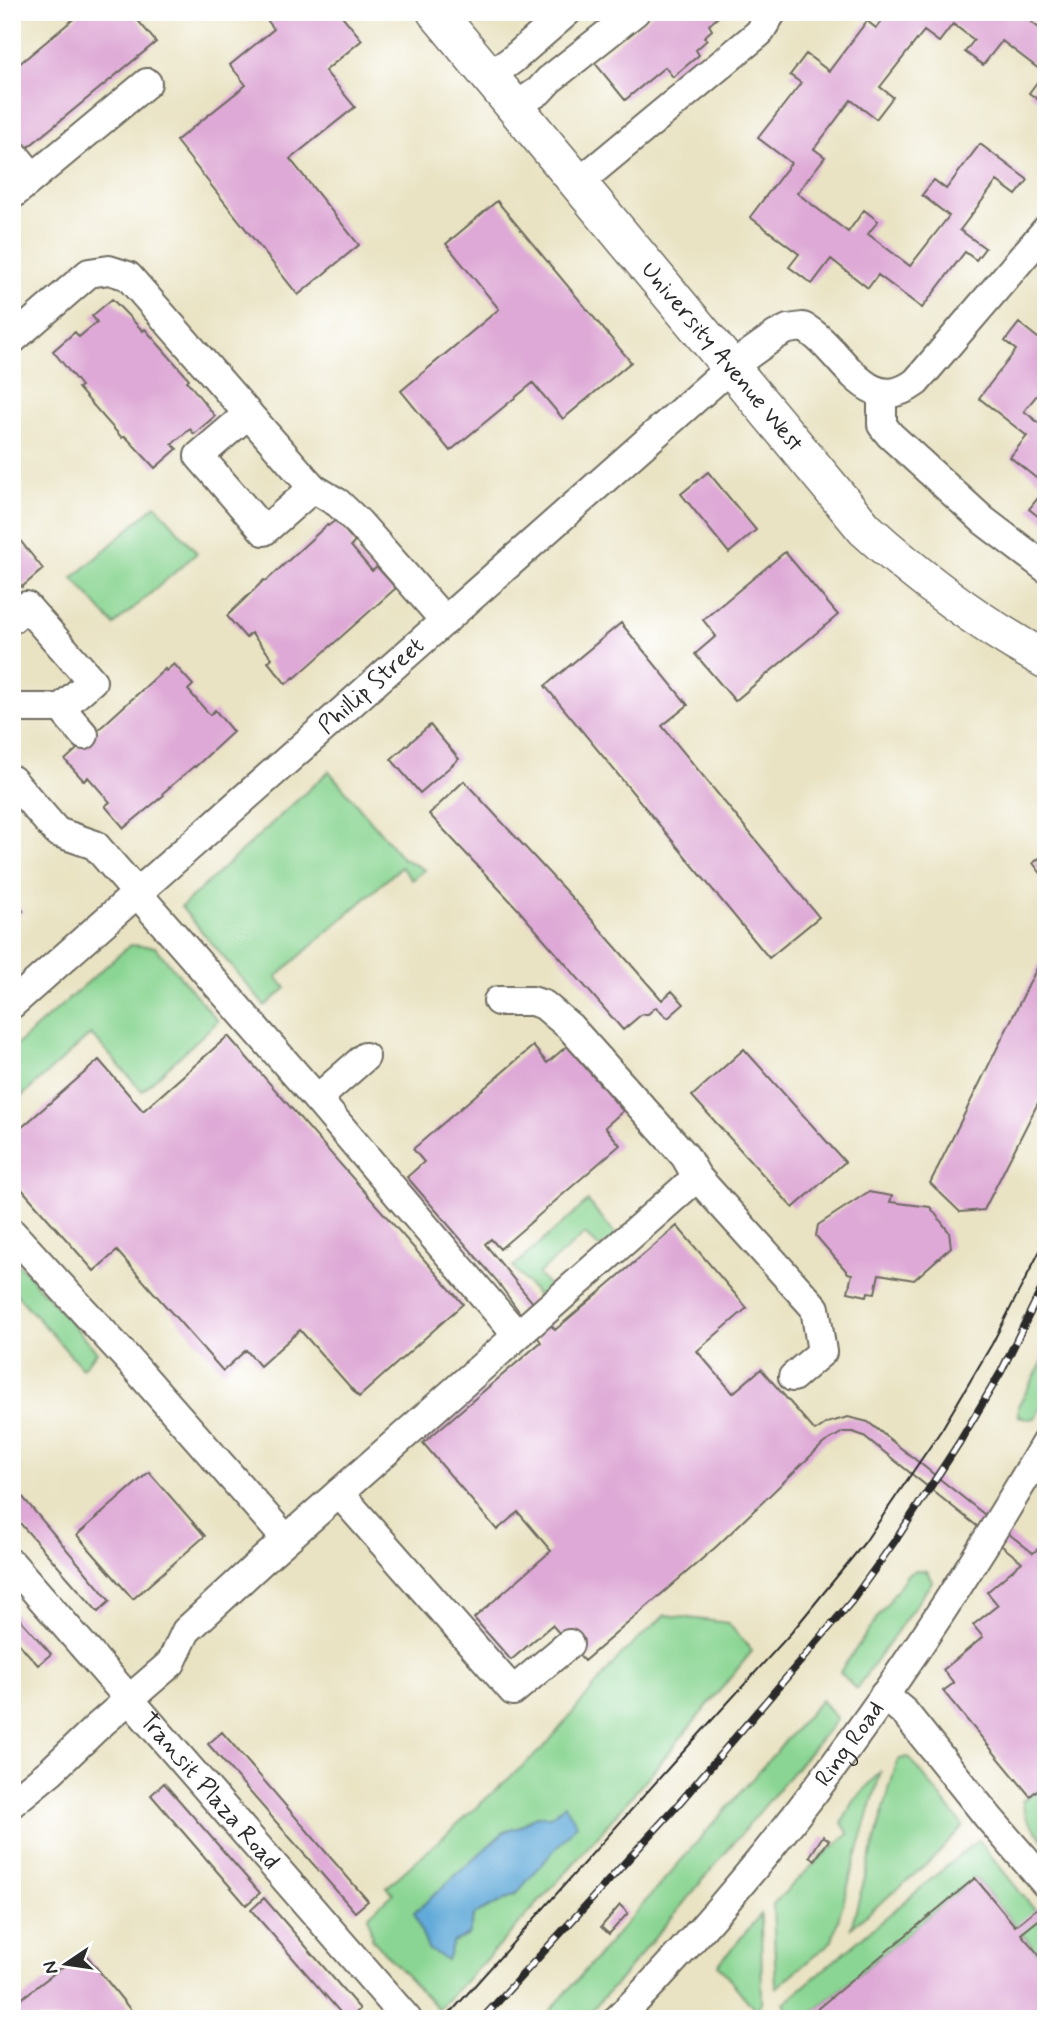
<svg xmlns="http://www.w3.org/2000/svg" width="1058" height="2031" font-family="Mynerve,sans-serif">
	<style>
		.green { fill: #8ad593; stroke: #5a805f; stroke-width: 2; fill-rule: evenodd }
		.water { fill: #62aad9; stroke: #466a82; stroke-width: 2 }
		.building { fill: #dea9d6 }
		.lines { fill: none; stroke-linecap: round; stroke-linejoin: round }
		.minor-casing { stroke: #6e6b60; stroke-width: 32 }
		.major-casing { stroke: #6e6b60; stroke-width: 40 }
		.minor { stroke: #fff; stroke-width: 28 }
		.major { stroke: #fff; stroke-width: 37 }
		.tram { stroke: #2b2b2b; stroke-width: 2 }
		.rail-casing { stroke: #2b2b2b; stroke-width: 8 }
		.rail { stroke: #fff; stroke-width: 5; stroke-dasharray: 16; stroke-linecap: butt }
		.labels { text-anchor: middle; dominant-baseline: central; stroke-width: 5; stroke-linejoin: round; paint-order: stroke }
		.street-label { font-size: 24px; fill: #2b2b2b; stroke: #fff }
	</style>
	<rect width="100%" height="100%" fill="#fff"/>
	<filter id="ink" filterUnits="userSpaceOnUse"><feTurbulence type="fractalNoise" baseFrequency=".0143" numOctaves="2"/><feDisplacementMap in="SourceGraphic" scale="14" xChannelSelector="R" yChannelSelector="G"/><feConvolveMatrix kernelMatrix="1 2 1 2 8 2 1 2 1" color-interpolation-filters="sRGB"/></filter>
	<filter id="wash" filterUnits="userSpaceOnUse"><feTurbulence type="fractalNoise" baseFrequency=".00686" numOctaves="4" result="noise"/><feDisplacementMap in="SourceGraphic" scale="28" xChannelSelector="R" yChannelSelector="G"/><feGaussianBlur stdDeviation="1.57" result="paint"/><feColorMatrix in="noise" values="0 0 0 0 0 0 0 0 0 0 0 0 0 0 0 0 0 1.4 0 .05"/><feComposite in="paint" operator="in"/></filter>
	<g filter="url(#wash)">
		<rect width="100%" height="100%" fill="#e9e3c3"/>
		<path class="green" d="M156 505 197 553 114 625 73 578Z
			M329 771 402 858 425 870 412 880 401 867 276 977 286 988 265 1006 181 907Z
			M130 945 155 947 218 1021 142 1091 91 1034 12 1105V1049Z
			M588 1201 616 1235 600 1248 585 1234 538 1274 551 1288 545 1296 543 1293 539 1297 513 1267Z
			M12 1257 97 1352 82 1368 12 1289Z
			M1046 1356V1398L1035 1418 1027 1419 1018 1416V1406Z
			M916 1570 927 1571 932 1582 856 1689 840 1672 907 1575Z
			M665 1615 728 1623 752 1651C652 1774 550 1896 438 2009L372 1939 368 1916 393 1893 387 1887 545 1746 620 1656ZM564 1806 517 1894 474 1915 468 1935 453 1942 447 1960 414 1913 504 1832 517 1828 536 1816H550Z
			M821 1700 837 1719 617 1983 583 2019H543Z
			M906 1757 910 1758 963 1826 935 1857 851 1928 896 1765 898 1760Z
			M881 1771 832 1941 776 1988 773 1904 823 1855 849 1834 842 1823 854 1801Z
			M1046 1783V1843L1027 1819 1022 1801Z
			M978 1840 1046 1924V1963L975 1878 805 2019H782L789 2011 784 2003Z
			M761 1914 762 2003 755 2010 718 1965Z"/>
		<path class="water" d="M565 1805 577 1824 516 1894 474 1915 468 1935 453 1942 447 1960 428 1949 414 1913 504 1832 517 1828 536 1816H550Z"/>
		<g id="blocks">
			<path class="building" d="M82 12H131L156 42 27 148 12 129V70Z
				M261 12H339L362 40 325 71 355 107 290 159 359 245 298 295 176 141 246 85 230 65 274 29Z
				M655 12H724L709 25 712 30 704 37 707 40 696 50 699 55 673 77 665 67 625 100 594 62Z
				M888 12H1038L1031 22 1046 33V96L1041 102 1029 93 1044 73 1002 41 983 65 965 52 974 40 953 24 939 42 924 31 880 87 893 97 876 119 851 100 814 149 825 157 797 193 848 232 864 210 878 221 868 234 910 266 949 216 922 195 934 180 946 189 980 144 1028 180 1016 195 997 181 960 230 985 248 976 260 965 252 922 308 878 275 868 288 831 259 812 284 789 267 799 254 750 217 791 163 758 138 801 83 790 75 806 54 829 71 867 21 876 28Z
				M497 201 631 362 563 419 533 383 450 451 401 391 499 309 446 244Z
				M112 299 143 331 145 329 189 379 187 381 215 416 194 434 190 429 172 444 177 449 155 468 125 436 122 438 78 388 81 386 53 351 75 332 79 337 97 322 92 316Z
				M1019 323 1043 342 1046 339V384L1024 411 1046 429V486L1010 457 1027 436 979 398 1016 350 1005 341Z
				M708 472 756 530 729 553 681 494Z
				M1046 488V519L1044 521 1029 509Z
				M336 520 355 542 351 546 372 571 377 567 396 588 295 678 294 677 286 684 268 662 272 658 251 633 246 638 227 616 264 580 266 581 327 525 328 526Z
				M12 526 17 532 15 534 43 569 22 587 18 581 12 586Z
				M785 552 838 615 735 701 695 654 716 636 703 620Z
				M621 623 688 705 662 726 819 917 769 958 545 686Z
				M174 664 193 685 188 690 210 715 215 710 233 732 195 767 194 766 163 793 164 795 124 828 105 806 110 802 88 777 84 781 65 760 165 669 166 671Z
				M430 725 459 759 420 793 391 759Z
				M464 781 585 912 662 1000 672 991 684 1004 668 1018 656 1007 648 1014H642L623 1030 516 907 429 814Z
				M1046 853V880L1033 863Z
				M12 900 23 911 12 921Z
				M1046 950V1087L984 1210 960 1212 930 1183Z
				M228 1036 463 1304 359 1397 300 1330 260 1366 246 1350 223 1371 117 1251 94 1271 12 1178V1136L99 1060 143 1111Z
				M533 1046 547 1063 567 1046 623 1111 605 1127 620 1145 500 1249 491 1239 485 1244 555 1330 677 1226 747 1308 697 1351 733 1393 761 1369 815 1431 827 1423 848 1417 868 1422 1033 1553 1039 1548 1046 1557V1783L1030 1796 943 1691 954 1683 943 1670 983 1637 973 1625 998 1605 987 1592 1022 1562 864 1436 853 1432H843L824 1443 717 1546 584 1661 552 1625 511 1660 474 1618 551 1551 518 1512 497 1530 423 1443 541 1342 497 1281 407 1177 424 1162 413 1149Z
				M744 1049 845 1162 793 1208 692 1096Z
				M868 1192 892 1196 890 1202 930 1207 949 1232 951 1247 914 1280 879 1274 875 1293 868 1292 867 1296 848 1292 852 1274 848 1273 816 1236 818 1225Z
				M149 1472 205 1536 133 1599 77 1535Z
				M16 1489 110 1601 98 1612 12 1514V1493Z
				M12 1610 51 1654 38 1665 12 1636Z
				M222 1732 368 1901 355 1912 208 1744Z
				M164 1783 260 1893 246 1905 151 1795Z
				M823 1836 829 1840 815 1860 810 1856Z
				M975 1878 1015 1926 1046 1901V1914L1021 1934 1046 1963V2019H805Z
				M264 1898 360 2009 349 2019H346L251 1910Z
				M620 1905 628 1913 609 1934 601 1927Z
				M83 1951 138 2019H12V2006Z"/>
		</g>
	</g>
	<g filter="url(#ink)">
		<use href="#blocks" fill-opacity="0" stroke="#6e6b60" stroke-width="2"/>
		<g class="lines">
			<defs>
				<g id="minor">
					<path d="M488 77 512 60 567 12"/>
					<path d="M513 108 539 91 549 80 635 12"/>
					<path d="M12 152 33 177"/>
					<path d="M577 184 759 33 772 12"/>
					<path d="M12 195 147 83"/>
					<path d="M12 340 89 273 109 270 128 276 313 488 338 503 359 523 445 621"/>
					<path d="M882 394V425L890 435 984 521 1046 568"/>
					<path d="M248 414 199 456 264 531 313 488"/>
					<path d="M12 619 26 606 92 681 61 708H16L12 712"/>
					<path d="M61 708 84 735"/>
					<path d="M12 780 57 832 95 845 317 1099 517 1335"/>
					<path d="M498 1001H532L544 1005 570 1027 685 1156 697 1177 815 1308 822 1352 793 1377"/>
					<path id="s1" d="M12 1004 731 367 776 335 788 329 803 327C842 347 865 420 916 382L1046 230"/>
					<path d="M317 1099 365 1057"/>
					<path d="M12 1233 126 1357 286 1539"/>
					<path d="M339 1493 513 1691 569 1644"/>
					<path id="s2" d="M12 1564 407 2019"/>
					<path d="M884 1695 905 1713 988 1817 1046 1884"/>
					<path d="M12 1803 51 1771 96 1728 171 1663 186 1631 262 1561 697 1177"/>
					<path id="s3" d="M618 2019C786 1849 926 1648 1046 1442"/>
				</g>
				<g id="major">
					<path id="s4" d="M436 12 865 529C920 579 980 624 1046 660"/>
				</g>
			</defs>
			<use href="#minor" class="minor-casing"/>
			<use href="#major" class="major-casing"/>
			<use href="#minor" class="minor"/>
			<use href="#major" class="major"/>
			<path class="tram" d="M445 2019 673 1763 791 1633 865 1542 942 1429 992 1344 1046 1239
				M481 2019 716 1759"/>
			<defs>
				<path id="rail" d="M482 2019 675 1808 851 1602 899 1535 959 1443 1001 1372 1046 1280"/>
			</defs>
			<use href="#rail" class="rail-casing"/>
			<use href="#rail" class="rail"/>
		</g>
	</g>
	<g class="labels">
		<g class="street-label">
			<text stroke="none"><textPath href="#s4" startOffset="448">University Avenue West</textPath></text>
			<text stroke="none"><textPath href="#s1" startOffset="480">Phillip Street</textPath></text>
			<text stroke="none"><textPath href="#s3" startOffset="360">Ring Road</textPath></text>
			<text stroke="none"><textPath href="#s2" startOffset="301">Transit Plaza Road</textPath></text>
		</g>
	</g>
	<rect width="1058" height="2031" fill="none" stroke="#fff" stroke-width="42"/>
	<g transform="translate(66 1964) rotate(257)" stroke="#ffffff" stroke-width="5" paint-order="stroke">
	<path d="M0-5L12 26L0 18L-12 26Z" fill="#2b2b2b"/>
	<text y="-10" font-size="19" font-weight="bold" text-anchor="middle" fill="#2b2b2b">N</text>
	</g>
</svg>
